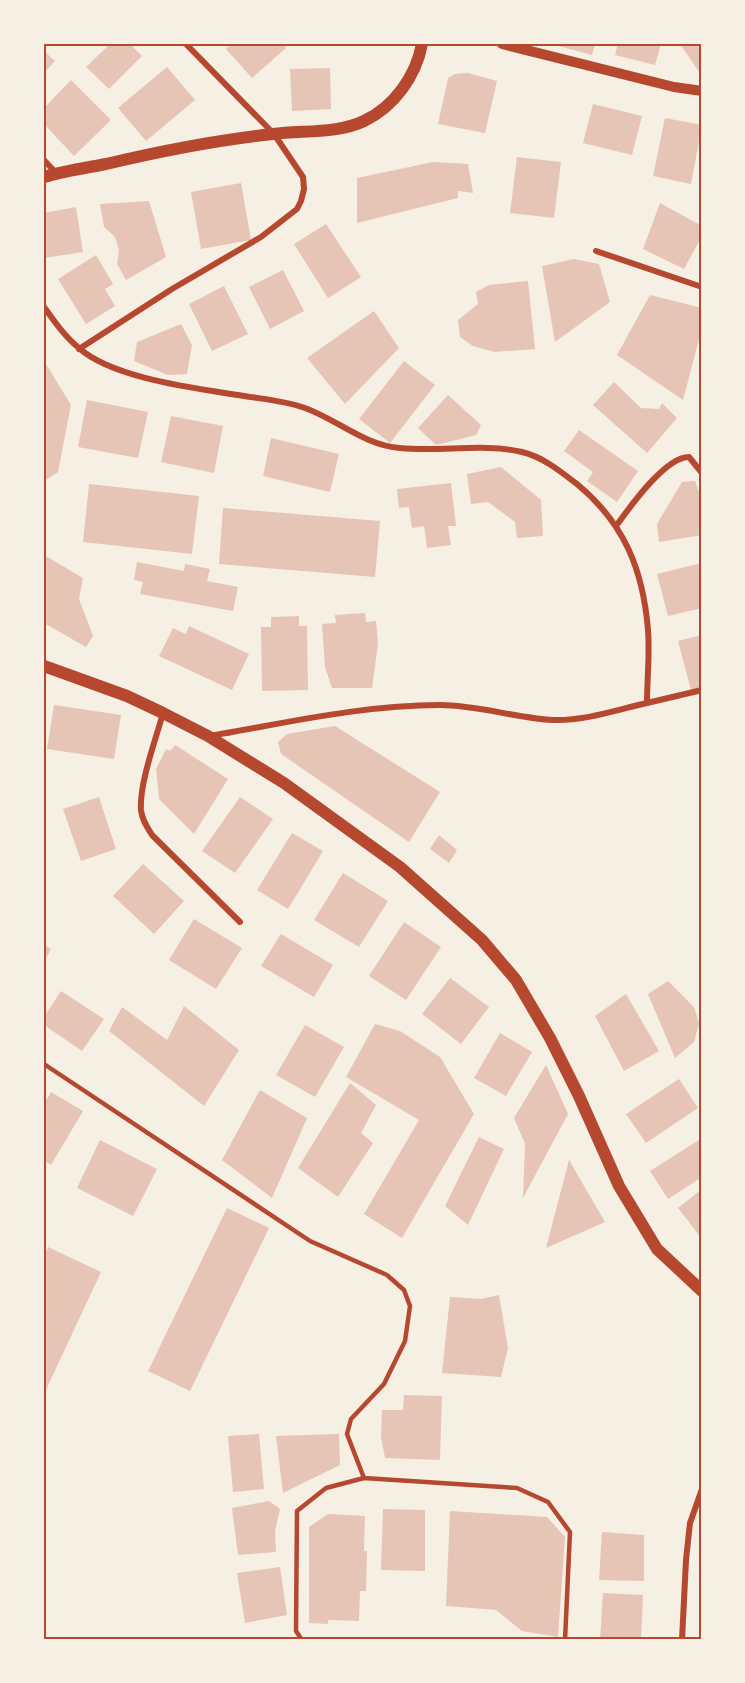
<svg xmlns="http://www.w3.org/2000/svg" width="745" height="1683" font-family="Karla,sans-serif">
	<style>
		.building { fill: #e6c5b7 }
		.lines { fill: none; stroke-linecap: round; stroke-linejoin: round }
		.service { stroke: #b5482f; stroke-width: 4.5 }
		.minor { stroke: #b5482f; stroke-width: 6 }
		.tertiary { stroke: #b5482f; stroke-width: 10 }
		.secondary { stroke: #b5482f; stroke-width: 12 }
		.neatline { fill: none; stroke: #b5482f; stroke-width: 2 }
	</style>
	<rect width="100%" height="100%" fill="#f6efe4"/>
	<path class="building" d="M110 44H130L142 56 109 89 86 67Z
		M232 44H282L286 48 252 78 226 49Z
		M551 44H595L592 55Z
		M618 44H661L655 65 615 55Z
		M680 44H702V76Z
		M44 51 55 61 44 73Z
		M167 67 195 100 146 141 118 108Z
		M330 68 331 109 292 111 290 69Z
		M468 73 497 81 485 133 438 124 448 78 455 74Z
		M71 80 111 120 74 156 44 124V108Z
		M593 104 642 116 632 155 583 143Z
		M665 118 702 125 691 184 653 176Z
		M517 157 561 162 554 218 510 213Z
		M433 162 468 164 473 193 458 191V198L357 223V178Z
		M241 183 251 240 201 249 191 192Z
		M149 201 166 257 126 280 117 264 119 250 115 237 104 227 100 204Z
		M660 203 702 226V236L684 269 643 249Z
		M76 207 83 252 44 258V213Z
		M326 224 361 277 328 298 294 244Z
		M96 255 113 284 105 289 115 306 86 324 58 279Z
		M574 259 599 264 610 302 555 342 542 266Z
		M283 270 304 311 270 329 249 287Z
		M528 281 535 349 494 352 473 346 460 337 458 320 478 304 476 292 489 285Z
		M224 286 248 334 212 351 189 304Z
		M650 295 702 308V328L683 400 617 355Z
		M374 311 399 348 345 404 307 358Z
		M181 324 192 345 187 374 168 375 134 361 137 342Z
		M44 361 71 405 58 472 44 481Z
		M404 361 435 385 390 443 359 419Z
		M614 382 641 408 659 409 662 403 677 418 647 453 593 405Z
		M448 395 481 425 476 435 436 445 418 428Z
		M87 400 148 412 138 458 78 447Z
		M171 416 223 426 214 473 161 462Z
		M579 430 638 471 617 502 587 481 593 472 564 451Z
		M271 438 339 454 330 492 263 476Z
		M501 467 541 500 543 536 517 538 515 522 488 502 471 504 467 474Z
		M695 481 702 500V535L659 542 657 524 682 482Z
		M451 483 456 526H448L451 545 427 548 424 526 412 528 409 507 399 508 397 489Z
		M89 484 199 496 192 554 83 542Z
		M223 508 380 521 375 577 219 564Z
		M44 555 83 578 79 599 93 636 86 647 44 623Z
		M137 562 184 571 185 564 210 569 207 581 238 587 233 611 140 594 143 582 134 580Z
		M702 563V608L668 616 657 574Z
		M365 613 366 622 376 621 378 644 372 688H332L325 667 322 624 336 623 335 615Z
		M299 616V626H307L308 690 262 691 261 627H271V617Z
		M189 626 249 654 232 690 159 656 173 628 186 634Z
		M702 635V687L691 690 678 641Z
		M54 705 121 715 114 759 47 749Z
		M335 726 440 792 409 842 281 754 278 742 287 734Z
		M175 745 228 779 194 834 159 799 156 769 166 749 170 751Z
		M99 797 116 849 81 861 63 809Z
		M240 797 273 819 235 873 202 851Z
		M292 833 323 851 288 909 257 890Z
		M439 835 457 850 449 863 430 849Z
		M143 864 184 901 154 934 113 896Z
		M343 873 388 901 359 947 314 920Z
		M194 919 242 948 216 989 169 960Z
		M404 922 441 947 406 1000 369 976Z
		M281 934 333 965 314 997 261 966Z
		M44 945 51 949 44 962Z
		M450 978 489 1007 461 1044 422 1014Z
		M668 981 694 1007 699 1023 694 1042 675 1058 648 994Z
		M61 991 104 1019 82 1051 44 1025V1017Z
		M626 994 659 1051 624 1071 595 1016Z
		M184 1006 239 1050 204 1106 109 1031 122 1007 167 1040Z
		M375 1024 400 1031 440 1057 474 1114 402 1238 364 1214 419 1120 346 1077Z
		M305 1025 344 1047 315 1097 276 1075Z
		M500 1033 532 1052 506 1096 474 1078Z
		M546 1065 568 1114 523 1198 525 1144 514 1118Z
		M679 1079 698 1108 646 1143 626 1114Z
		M350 1083 376 1105 361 1133 373 1143 338 1197 298 1168Z
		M260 1090 307 1118 272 1198 222 1160Z
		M51 1092 83 1111 51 1165 44 1160V1104Z
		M479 1137 504 1149 468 1225 445 1206Z
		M702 1138V1177L668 1199 650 1171Z
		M100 1140 157 1169 133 1216 77 1188Z
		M569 1160 605 1222 546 1248Z
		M702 1189V1239L678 1208Z
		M227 1208 269 1228 190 1391 148 1371Z
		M48 1247 101 1272 44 1394V1258Z
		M499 1295 508 1348 501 1377 442 1373 450 1297 481 1299Z
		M404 1395 442 1396 440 1460 385 1458 381 1437 382 1410H403Z
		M259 1434 264 1489 233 1492 228 1436Z
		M339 1434 340 1465 283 1493 276 1436Z
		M269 1501 280 1509 275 1531 276 1552 238 1555 232 1508Z
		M383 1509 425 1510V1571L381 1570Z
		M450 1511 547 1517 565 1537 558 1637 522 1631 496 1610 446 1606Z
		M328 1514 365 1516 364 1551H367L366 1591H360L359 1621 328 1620V1624L309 1623V1527Z
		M602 1532 644 1535V1581L599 1580Z
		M280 1567 287 1615 245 1623 237 1573Z
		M603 1593 643 1595 641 1640H600Z"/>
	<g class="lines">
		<path class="service" d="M44 1064 310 1241 387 1275 404 1290 410 1306 405 1341 384 1384 351 1419 347 1434 364 1478
			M302 1640 296 1631 297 1511 326 1488 364 1478 517 1488 548 1502 570 1532 565 1640"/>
		<path class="minor" d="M44 160 56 173
			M596 251 702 287
			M44 307C54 321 65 337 79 348 112 378 194 388 238 395 260 399 283 400 305 408 338 420 364 445 400 448 440 452 485 443 522 452 543 457 560 471 577 484 624 523 643 569 648 630 650 654 647 679 647 703 616 710 585 721 553 720 515 718 478 705 440 705 362 705 286 723 209 736
			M79 349 172 289 261 237 297 209 301 201 304 189 303 177 274 134 186 44
			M616 526C630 507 665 457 689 457L702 473
			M647 703 702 690
			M163 713C156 739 139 784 141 810 142 820 147 827 152 835L240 922
			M682 1640 686 1560 690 1523 702 1489"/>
		<path class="tertiary" d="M502 44 674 87 702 91"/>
		<path class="secondary" d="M44 177C64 171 85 168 106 164 161 151 217 140 273 134 302 130 337 134 364 121 394 107 416 76 422 44
			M44 666 127 696 163 713 208 736 284 783 400 867 482 940 516 980 550 1038 579 1096 619 1186 657 1249 702 1291"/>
	</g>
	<rect width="745" height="1683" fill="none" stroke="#f6efe4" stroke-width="90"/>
	<rect x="45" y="45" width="655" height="1593" class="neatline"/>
</svg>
